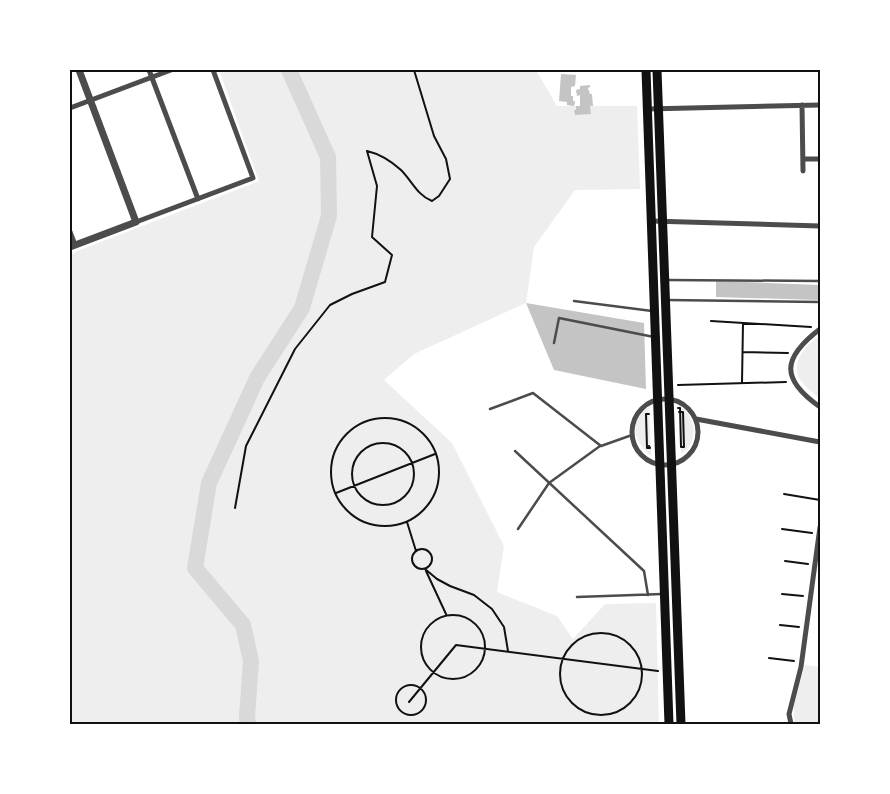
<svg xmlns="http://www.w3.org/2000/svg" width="890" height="794" font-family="Signika,sans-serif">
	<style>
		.green { fill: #eee }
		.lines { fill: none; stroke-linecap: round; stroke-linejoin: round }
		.river { stroke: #d9d9d9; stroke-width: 16 }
		.building { fill: #c4c4c4 }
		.path { stroke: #111; stroke-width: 2 }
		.service { stroke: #4c4c4c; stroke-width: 2.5 }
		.minor { stroke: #4c4c4c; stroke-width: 5 }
		.tertiary { stroke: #4c4c4c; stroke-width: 7 }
		.primary { stroke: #111; stroke-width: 9 }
		.neatline { fill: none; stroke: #111; stroke-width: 2 }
	</style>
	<rect width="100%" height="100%" fill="#fff"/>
	<path class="green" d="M219 70H536L557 106H637L640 189 575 190 534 247 526 303 414 354 384 380 452 443 504 546 497 592 557 616 573 639 605 604 656 603 659 724H70V256L77 251 259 181Z
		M820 336V399C814 394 807 389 802 382 788 365 805 345 820 336Z
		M679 405C696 416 700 442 681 454Z
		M649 407 651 456C633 441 628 421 649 407Z
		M805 665 820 667V724H796C789 707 801 682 805 665Z"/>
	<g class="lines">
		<path class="river" d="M248 724 247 717 251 661 243 625 195 568 209 483 257 378 302 308 329 216 328 157 289 70"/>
	</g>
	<path class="building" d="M561 74 576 75 575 86 571 87V96H573V101H575L574 106 567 105V102L559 101Z
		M590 85V87L588 88 590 94H592L593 106H590L591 114 575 115 574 110H576V106H580V95L577 96 576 90 580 89V86Z
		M716 281 819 285 818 300 716 297Z
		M526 303 644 323 646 389 554 370Z"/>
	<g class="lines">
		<path class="path" d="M711 321 811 327
			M743 352 788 353
			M742 383 743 323
			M678 385 786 382
			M678 408H680L681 447H684L683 412H679
			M649 414H646L647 448H650L649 446
			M331 472a54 54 0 1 1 108 0a54 54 0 1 1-108 0Z
			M352 474a31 31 0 1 1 62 0a31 31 0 1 1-62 0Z
			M336 493 435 454
			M784 494 820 500
			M235 508 246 446 295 349 330 305 352 294 385 282 392 255 372 237 377 186 367 151C380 154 391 161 401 170 412 181 417 195 432 201L439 196 450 179 446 159 434 136 414 70
			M407 522 416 551
			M782 529 812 533
			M412 559a10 10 0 1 1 20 0a10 10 0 1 1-20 0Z
			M785 561 808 564
			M425 569 437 579 450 586 474 595 492 609 504 627 508 651
			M426 571 446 614
			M782 594 803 596
			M421 647a32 32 0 1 1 64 0a32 32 0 1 1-64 0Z
			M780 625 799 627
			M560 674a41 41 0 1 1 82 0a41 41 0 1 1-82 0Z
			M769 658 794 661
			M396 700a15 15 0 1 1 30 0a15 15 0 1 1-30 0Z
			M409 702 456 645 658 671
			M820 724V723"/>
		<path class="service" d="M667 280 820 281
			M668 300 820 302
			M574 301 652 311
			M554 343 559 318 654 337
			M490 409 533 393 601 446 632 435
			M515 451 644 571 648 595
			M518 529 549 483 600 446
			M577 597 662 594"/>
		<path class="minor" d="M149 70 198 199
			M802 105 803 171
			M70 108 171 70
			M647 109 820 105
			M803 159H820
			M651 221 820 226
			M136 222 253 178 213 70
			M70 232 75 245
			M820 329C782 358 780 379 820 407
			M632 432a33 33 0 1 1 66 0a33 33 0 1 1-66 0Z
			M696 419 820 442
			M791 724 789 714 801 667 820 527"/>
		<path class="tertiary" d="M70 247 136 222 79 70"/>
		<path class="primary" d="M646 70 669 724
			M657 70 681 724"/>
	</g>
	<rect width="890" height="794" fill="none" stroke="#ffffff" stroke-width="142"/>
	<rect x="71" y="71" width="748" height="652" class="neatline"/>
</svg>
